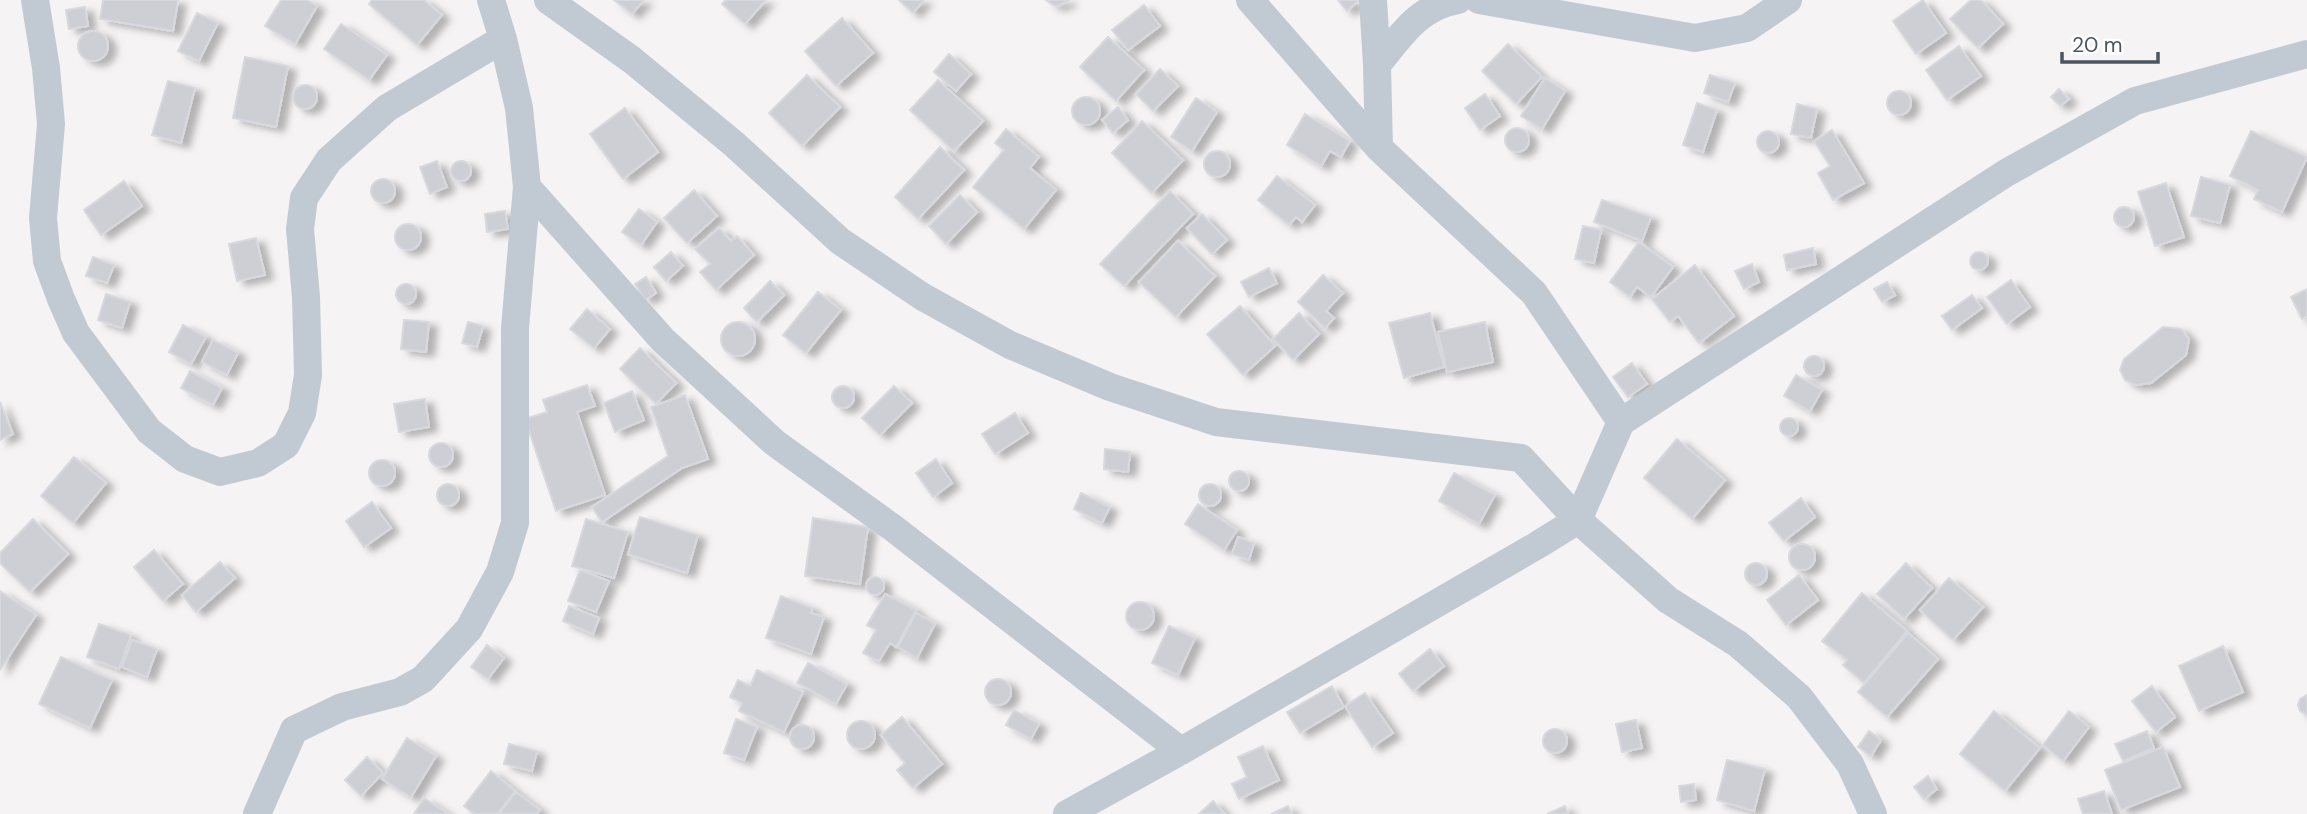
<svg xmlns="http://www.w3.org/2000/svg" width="2307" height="814" font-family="'DM Sans',sans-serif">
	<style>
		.building { fill: #cdcfd5; stroke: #d7d9de; stroke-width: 2; filter: url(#shadow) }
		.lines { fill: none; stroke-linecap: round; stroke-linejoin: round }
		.street { stroke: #c1cad2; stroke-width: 28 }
	</style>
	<defs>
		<filter id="shadow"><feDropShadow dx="8" dy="4.5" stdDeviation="3.5" flood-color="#0004"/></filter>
	</defs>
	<rect width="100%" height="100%" fill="#f5f3f3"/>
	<path class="building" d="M103 0H178L173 31 100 19Z
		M281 0H307L317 6 295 44 265 26Z
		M372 0H424L442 15 417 45 369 4Z
		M614 0H644L632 14Z
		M726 0H766L745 24 722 4Z
		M899 0H924L913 13Z
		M1046 0H1070L1058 6 1053 5Z
		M1338 0H1359L1347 11Z
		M1923 0 1946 33 1916 54 1893 21Z
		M1971 0H1981L2003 24 1978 48 1950 19Z
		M1144 5 1160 26 1128 50 1112 30Z
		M85 7 88 26 69 29 66 10Z
		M197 13 218 23 199 61 178 51Z
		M842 18 873 53 836 86 805 51Z
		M341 24 387 55 369 80 324 49Z
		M78 46a15 15 0 1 1 30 0a15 15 0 1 1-30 0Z
		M1108 37 1144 70 1116 101 1080 67Z
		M1508 44 1542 77 1516 104 1482 71Z
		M1959 46 1981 76 1947 100 1926 70Z
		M949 54 971 74 956 91 934 72Z
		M245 57 288 66 276 127 233 118Z
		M1160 69 1178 86 1153 111 1136 94Z
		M807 75 840 107 802 146 769 113Z
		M1710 75 1735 83 1728 102 1704 93Z
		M1545 78 1565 91 1542 129 1521 116Z
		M938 80 983 121 954 151 910 110Z
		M168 81 195 88 181 143 152 135Z
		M293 97a12 12 0 1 1 24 0a12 12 0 1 1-24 0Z
		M2059 89 2069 99 2060 106 2051 97Z
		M1887 103a12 12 0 1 1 24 0a12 12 0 1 1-24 0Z
		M1485 94 1500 116 1480 130 1465 108Z
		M1072 111a14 14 0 1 1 28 0a14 14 0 1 1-28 0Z
		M1196 98 1217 112 1192 151 1171 137Z
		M1697 103 1717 110 1703 152 1683 145Z
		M1797 104 1817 109 1811 138 1791 134Z
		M1118 107 1128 120 1113 133 1102 120Z
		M625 108 658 152 623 179 590 134Z
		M1305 114 1350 141 1341 157 1330 151 1321 166 1287 145Z
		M1142 121 1183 160 1152 193 1112 153Z
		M1505 140a12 12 0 1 1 24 0a12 12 0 1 1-24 0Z
		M1006 129 1039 157 1030 168 1056 190 1024 229 973 187 1004 150 995 143Z
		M1832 130 1864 183 1833 200 1818 173 1830 166 1814 141Z
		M2251 131 2307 157 2282 212 2254 199 2258 190 2230 176Z
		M1757 142a11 11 0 1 1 22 0a11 11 0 1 1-22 0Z
		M940 147 964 170 918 219 895 197Z
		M1204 164a13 13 0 1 1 26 0a13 13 0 1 1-26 0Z
		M451 171a10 10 0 1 1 20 0a10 10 0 1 1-20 0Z
		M437 161 447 187 430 194 420 167Z
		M1277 176 1315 205 1302 222 1296 217 1289 225 1258 200Z
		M2201 177 2230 185 2220 223 2191 216Z
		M371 191a12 12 0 1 1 24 0a12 12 0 1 1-24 0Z
		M124 181 142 206 101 235 84 210Z
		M2166 183 2184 237 2155 246 2138 192Z
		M694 190 717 216 687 243 664 218Z
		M1170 191 1193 214 1124 286 1100 264Z
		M960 195 977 212 946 244 929 226Z
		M1602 200 1651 217 1642 241 1594 222Z
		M2114 217a10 10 0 1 1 20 0a10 10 0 1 1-20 0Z
		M639 209 657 222 641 245 622 232Z
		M505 211 508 229 487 232 485 214Z
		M1202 214 1227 240 1212 254 1187 228Z
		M395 237a13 13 0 1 1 26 0a13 13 0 1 1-26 0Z
		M1583 226 1601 230 1594 263 1575 259Z
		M719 228 731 241 737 236 754 255 716 290 700 272 710 264 695 249Z
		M256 238 265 275 237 281 229 244Z
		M1178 241 1215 276 1176 317 1139 282Z
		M1639 242 1673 267 1651 297 1637 287 1630 297 1610 282Z
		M1813 248 1816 264 1787 270 1784 255Z
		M1970 261a9 9 0 1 1 18 0a9 9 0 1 1-18 0Z
		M671 252 683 266 666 281 654 267Z
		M93 257 114 265 107 283 86 276Z
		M1752 264 1759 282 1744 289 1735 271Z
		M1695 265 1734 316 1699 343 1678 316 1670 322 1652 299Z
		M1269 268 1277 283 1249 297 1241 282Z
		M1323 275 1343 293 1326 311 1334 318 1325 328 1298 302Z
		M646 277 656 293 645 300 635 284Z
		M2011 280 2030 307 2007 324 1987 297Z
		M770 281 784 295 757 322 744 308Z
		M1887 282 1895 295 1882 302 1874 289Z
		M396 294a10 10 0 1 1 20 0a10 10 0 1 1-20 0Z
		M2307 289V316L2302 319 2291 297Z
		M818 292 841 310 806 353 783 335Z
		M106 294 130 302 122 328 98 320Z
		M1972 295 1982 308 1952 330 1942 316Z
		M1240 306 1275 346 1243 375 1207 334Z
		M587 309 610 329 594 348 570 329Z
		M1299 313 1319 334 1293 360 1273 339Z
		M1430 313 1444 367 1404 378 1389 323Z
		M404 320 429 322 426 352 401 349Z
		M468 322 483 326 477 347 462 343Z
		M1485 322 1493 362 1447 372 1438 332Z
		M721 339a17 17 0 1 1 34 0a17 17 0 1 1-34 0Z
		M183 325 206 337 191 364 169 352Z
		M2163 327 2181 329 2189 339 2186 355 2151 383 2135 385 2125 380 2120 370 2124 359Z
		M213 340 238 353 227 375 202 362Z
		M640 348 676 383 656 404 620 369Z
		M1804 366a10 10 0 1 1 20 0a10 10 0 1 1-20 0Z
		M1632 363 1647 384 1628 397 1613 377Z
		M190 371 222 388 213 405 181 388Z
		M1796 375 1822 390 1810 411 1784 396Z
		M587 385 595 406 577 412 605 495 556 511 525 419 547 412 543 400Z
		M832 397a11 11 0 1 1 22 0a11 11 0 1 1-22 0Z
		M894 386 912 403 880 435 862 418Z
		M632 391 644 420 615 432 604 403Z
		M685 395 708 459 682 468 602 522 592 507 668 456 651 407Z
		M425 399 429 427 399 432 394 404Z
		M0 402 13 434 0 440Z
		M1015 413 1028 433 995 454 982 434Z
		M1780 427a9 9 0 1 1 18 0a9 9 0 1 1-18 0Z
		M1677 439 1725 480 1692 519 1644 478Z
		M429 455a12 12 0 1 1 24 0a12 12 0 1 1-24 0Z
		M1105 449 1130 452 1128 472 1104 469Z
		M74 457 106 483 73 523 41 496Z
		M936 459 952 483 933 497 916 473Z
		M369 473a13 13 0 1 1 26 0a13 13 0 1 1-26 0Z
		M1229 481a10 10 0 1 1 20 0a10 10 0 1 1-20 0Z
		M1454 473 1495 495 1479 524 1439 501Z
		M437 495a11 11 0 1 1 22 0a11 11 0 1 1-22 0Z
		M1199 495a11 11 0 1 1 22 0a11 11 0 1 1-22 0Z
		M1081 493 1110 507 1102 523 1074 509Z
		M1801 498 1815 517 1784 541 1769 523Z
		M372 502 391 528 364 547 346 521Z
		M1198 504 1237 530 1224 550 1185 524Z
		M640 517 698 535 687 573 628 554Z
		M813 518 868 527 860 584 805 576Z
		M33 519 68 554 30 592 0 563V553Z
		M586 519 628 532 614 578 572 566Z
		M1238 537 1254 543 1249 560 1232 554Z
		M1789 557a13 13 0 1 1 26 0a13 13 0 1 1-26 0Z
		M154 550 183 584 163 601 134 567Z
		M220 562 235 578 196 612 182 595Z
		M1906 563 1932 588 1904 619 1877 594Z
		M1745 574a11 11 0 1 1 22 0a11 11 0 1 1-22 0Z
		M580 570 609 581 596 612 568 601Z
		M1799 575 1818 600 1786 625 1767 600Z
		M866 586a9 9 0 1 1 18 0a9 9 0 1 1-18 0Z
		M1949 578 1983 607 1953 640 1920 610Z
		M0 591 36 615 0 670Z
		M1862 593 1907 631 1864 683 1843 665 1847 660 1822 641Z
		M885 594 916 610 896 647 890 643 879 661 863 653 876 630 867 625Z
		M781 596 812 608 811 613 824 617 811 654 766 638Z
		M1126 616a14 14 0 1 1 28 0a14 14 0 1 1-28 0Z
		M569 606 599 618 593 634 563 621Z
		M916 613 935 624 917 658 898 647Z
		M99 624 131 635 119 669 87 657Z
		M1169 626 1195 638 1178 675 1152 663Z
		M1908 633 1938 659 1887 717 1858 692Z
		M132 640 157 649 147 677 122 667Z
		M487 645 504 658 488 679 471 667Z
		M2223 646 2243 692 2199 711 2179 666Z
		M1430 649 1444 666 1413 691 1399 674Z
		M61 657 112 680 90 728 39 704Z
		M808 663 847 684 836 704 797 683Z
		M757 670 803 692 784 732 739 711 742 703 730 697 738 680 750 686Z
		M985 692a13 13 0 1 1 26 0a13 13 0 1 1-26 0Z
		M1332 686 1344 707 1300 733 1287 712Z
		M2152 686 2175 717 2156 732 2132 701Z
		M1365 693 1393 733 1372 747 1345 706Z
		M2307 695V715L2300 711 2298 705 2300 699Z
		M1014 710 1039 724 1031 739 1006 725Z
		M1994 711 2040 748 2005 791 1960 754Z
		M2069 711 2089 727 2063 761 2043 745Z
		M902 717 942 764 913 788 897 770 905 763 881 735Z
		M736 719 757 727 744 760 724 753Z
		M1636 720 1642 748 1622 752 1616 724Z
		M847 735a14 14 0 1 1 28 0a14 14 0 1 1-28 0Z
		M790 737a12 12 0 1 1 24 0a12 12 0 1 1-24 0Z
		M1543 741a12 12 0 1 1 24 0a12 12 0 1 1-24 0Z
		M1869 731 1881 740 1871 756 1858 747Z
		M2147 731 2154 748 2123 761 2115 744Z
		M407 738 436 756 411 797 382 779Z
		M509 744 537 751 532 771 504 764Z
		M1263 746 1279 780 1239 799 1232 784 1247 777 1238 757Z
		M2163 747 2180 787 2121 810 2105 770Z
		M367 757 383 773 361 796 345 780Z
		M1727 760 1765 769 1754 811 1717 800Z
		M491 771 515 791 497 814H474L464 806Z
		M1928 776 1937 789 1924 799 1914 787Z
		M1694 784 1696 800 1681 802 1679 786Z
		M2104 791 2112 814H2083L2078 799Z
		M516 792 540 810 537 814H499Z
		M424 798 448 814H414Z
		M1213 801 1225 814H1199Z
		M1288 806 1292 814H1271Z
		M1565 806 1568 814H1547Z"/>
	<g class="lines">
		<path class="street" d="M35 0 46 68 51 124 43 218 47 261 61 299 76 333 149 431 185 459 220 472 258 463 286 445 302 413 308 375 306 297 300 229 304 198 329 160 387 108 503 39
			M548 0 632 60 734 144 840 241 923 297 1010 345 1110 387 1216 422 1521 458 1578 520 1536 546 1181 751 1067 814
			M1250 0 1379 148 1534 293 1621 422
			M1373 0 1377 65
			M1479 0 1695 38 1747 28 1788 0
			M1379 148 1377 65C1399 38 1420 5 1458 0
			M527 187 663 340 775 443 893 528 1181 751
			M257 814 294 730 342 707 400 692 423 679 469 629 500 572 515 523V328L527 187 519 108 503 39 491 0
			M1873 814 1850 764 1799 697 1738 644 1668 600 1578 520 1621 422 2006 173 2135 101 2307 54"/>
	</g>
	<path d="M2062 52v10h96v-10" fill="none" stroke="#4a5661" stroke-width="3.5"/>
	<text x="2072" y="52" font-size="21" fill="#4a5661" stroke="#ffffff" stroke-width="5" paint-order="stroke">20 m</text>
</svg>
